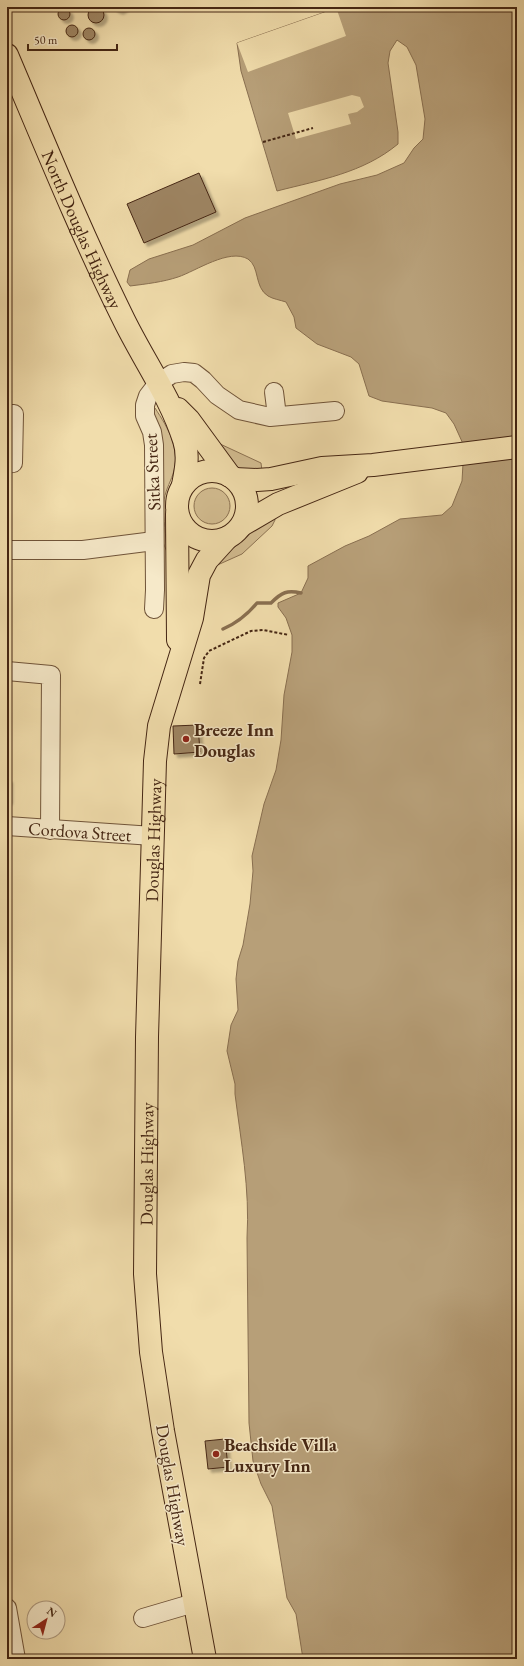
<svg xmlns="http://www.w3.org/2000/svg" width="524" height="1666" font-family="'EB Garamond',serif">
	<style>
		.green { fill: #d4be92; stroke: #8c7252 }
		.water { fill: #b79f78; stroke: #896f50 }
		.pier { fill: #f1ddac }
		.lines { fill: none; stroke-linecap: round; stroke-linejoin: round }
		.stream { stroke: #896f50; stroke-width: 3.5 }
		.building { fill: #9e8563; stroke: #452613; filter: url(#shadow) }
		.minor-casing { stroke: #705439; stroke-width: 20 }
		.major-casing { stroke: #452613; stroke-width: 24 }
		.path { stroke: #452613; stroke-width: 2; stroke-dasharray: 3 2; stroke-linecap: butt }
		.minor { stroke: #f6e9c9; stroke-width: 18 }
		.major { stroke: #f1ddac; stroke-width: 22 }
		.poi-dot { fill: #8f2418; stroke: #f6e9c9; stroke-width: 1.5 }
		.labels { text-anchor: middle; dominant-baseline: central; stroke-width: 3; stroke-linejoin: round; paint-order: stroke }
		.street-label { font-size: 18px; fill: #452613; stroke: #f6e9c9 }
		.poi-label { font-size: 18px; font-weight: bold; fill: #452613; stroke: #f6e9c9; text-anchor: start }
	</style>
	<defs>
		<filter id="shadow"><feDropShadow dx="3.5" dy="3.5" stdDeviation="1" flood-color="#0004"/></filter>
	</defs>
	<rect width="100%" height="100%" fill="#f1ddac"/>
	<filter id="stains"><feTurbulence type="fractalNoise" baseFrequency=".005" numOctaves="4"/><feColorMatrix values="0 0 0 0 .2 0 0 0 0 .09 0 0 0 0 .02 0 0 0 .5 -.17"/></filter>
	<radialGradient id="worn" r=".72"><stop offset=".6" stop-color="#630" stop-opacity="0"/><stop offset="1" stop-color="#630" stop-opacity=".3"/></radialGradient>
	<path class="green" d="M150 407 155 408C168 428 181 449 173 474 170 483 164 493 164 503 163 519 166 536 167 552L160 535Z
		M218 443 261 463 262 471 236 469Z
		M194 506a18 18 0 1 1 36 0a18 18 0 1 1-36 0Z
		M270 509 273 510 275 520 272 526 242 554 213 567 231 540Z"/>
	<path class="water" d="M330 7H517V1659H303L296 1614 287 1598 272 1506 261 1484 253 1461 249 1423 247 1238C250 1189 241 1142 235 1094V1084L227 1051 231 1025 238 1010 236 979 238 961 243 945 250 904 253 871 252 856 264 804 276 770 281 740 284 695 292 652V635L286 618 278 607V603L301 593 308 578V566L345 546 369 536 400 519 442 515 452 506 462 481 464 446 454 424 446 413 432 408 382 401 369 396 359 364 351 357 317 344 296 328 294 317 286 302C280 300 273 299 268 296 254 287 260 267 248 259 229 248 196 271 178 277 163 282 146 284 130 286L127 282 130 270 149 259 193 245 245 218 340 184 377 175 404 163 414 148 423 139 425 119 416 65 407 47 397 40 390 51 388 63 398 132V144C363 173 320 180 277 191L241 71 237 43 331 10Z"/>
	<path class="pier" d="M331 10H337L346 36 248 72 237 43Z
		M352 95 360 97 364 107 357 112 348 114 351 124 296 139 288 113Z"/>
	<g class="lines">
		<path class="stream" d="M223 629C237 623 247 615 257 603H271C282 592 287 590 301 593"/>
	</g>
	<path class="building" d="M88 15a8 8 0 1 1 16 0a8 8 0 1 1-16 0Z
		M113 7H126L120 11 115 9Z
		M58 14a6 6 0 1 1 12 0a6 6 0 1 1-12 0Z
		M66 31a6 6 0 1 1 12 0a6 6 0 1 1-12 0Z
		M83 34a6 6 0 1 1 12 0a6 6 0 1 1-12 0Z
		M199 173 216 212 144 243 127 204Z
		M198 725 200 752 174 754 173 726Z
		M7 779H9V801H7Z
		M225 1439 228 1467 208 1469 205 1441Z"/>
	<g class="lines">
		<defs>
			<g id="minor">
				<path d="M274 392 277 416"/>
				<path d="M7 414H14L13 463 7 464"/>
				<path d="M7 550H83L154 541"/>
				<path d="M154 609 155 590 154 445 152 432 145 416V405L148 396 158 383 172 374 184 372 194 373 203 380 217 395 239 410 270 417 335 411"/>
				<path d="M7 671 51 675 50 830"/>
				<path id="s1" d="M7 826 153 836"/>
				<path d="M7 1608 16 1659"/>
				<path d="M143 1618 194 1603"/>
			</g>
			<g id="major">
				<path id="s2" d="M7 55C44 142 80 231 122 316 142 358 170 396 184 440 189 455 186 470 183 485"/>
				<path d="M178 409 189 420 230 476"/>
				<circle cx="212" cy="506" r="35"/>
				<path d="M235 479 257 480 271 479 322 468 373 465 517 447"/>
				<path d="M177 514 178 640"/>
				<path d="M242 525 278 504 357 472"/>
				<path id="s3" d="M205 1659 163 1431 151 1352 145 1274 147 1037 155 761 159 726 192 618 199 575 207 560 227 538"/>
			</g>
		</defs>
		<use href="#minor" class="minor-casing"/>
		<use href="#major" class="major-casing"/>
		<path class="path" d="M263 142 313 128
			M200 684 204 658 209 651 251 631 263 630 289 635"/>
		<use href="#minor" class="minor"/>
		<use href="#major" class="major"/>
	</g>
	<g class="poi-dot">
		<circle cx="186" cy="739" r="4"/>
		<circle cx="216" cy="1454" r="4"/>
	</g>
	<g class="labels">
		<g class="street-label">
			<text stroke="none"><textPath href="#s2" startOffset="190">North Douglas Highway</textPath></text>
			<text transform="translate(152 472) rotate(-93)">Sitka Street</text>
			<text stroke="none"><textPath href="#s1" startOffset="73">Cordova Street</textPath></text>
			<text stroke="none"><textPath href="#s3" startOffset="824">Douglas Highway</textPath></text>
			<text stroke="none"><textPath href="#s3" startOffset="500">Douglas Highway</textPath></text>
			<text transform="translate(173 1485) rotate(80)">Douglas Highway</text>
		</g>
		<g class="poi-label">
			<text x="194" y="729">Breeze Inn<tspan x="194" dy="21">Douglas</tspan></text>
			<text x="224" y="1444">Beachside Villa<tspan x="224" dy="21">Luxury Inn</tspan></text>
		</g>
	</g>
	<rect width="524" height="1666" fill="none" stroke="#f1ddac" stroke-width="24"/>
	<rect x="8" y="8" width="508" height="1650" fill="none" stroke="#452613" stroke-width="2"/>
	<rect x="12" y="12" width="500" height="1642" fill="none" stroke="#452613"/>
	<g transform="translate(46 1620) rotate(36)"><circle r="19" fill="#f6e9c9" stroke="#af9b80"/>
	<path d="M0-3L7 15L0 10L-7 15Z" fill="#8f2418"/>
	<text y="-6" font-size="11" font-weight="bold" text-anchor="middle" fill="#452613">N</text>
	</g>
	<path d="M28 44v6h89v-6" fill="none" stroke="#452613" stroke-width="2"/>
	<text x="34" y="44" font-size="12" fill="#452613" stroke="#f6e9c9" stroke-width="3" paint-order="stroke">50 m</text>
	<rect width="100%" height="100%" filter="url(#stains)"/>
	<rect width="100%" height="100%" fill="url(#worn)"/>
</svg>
